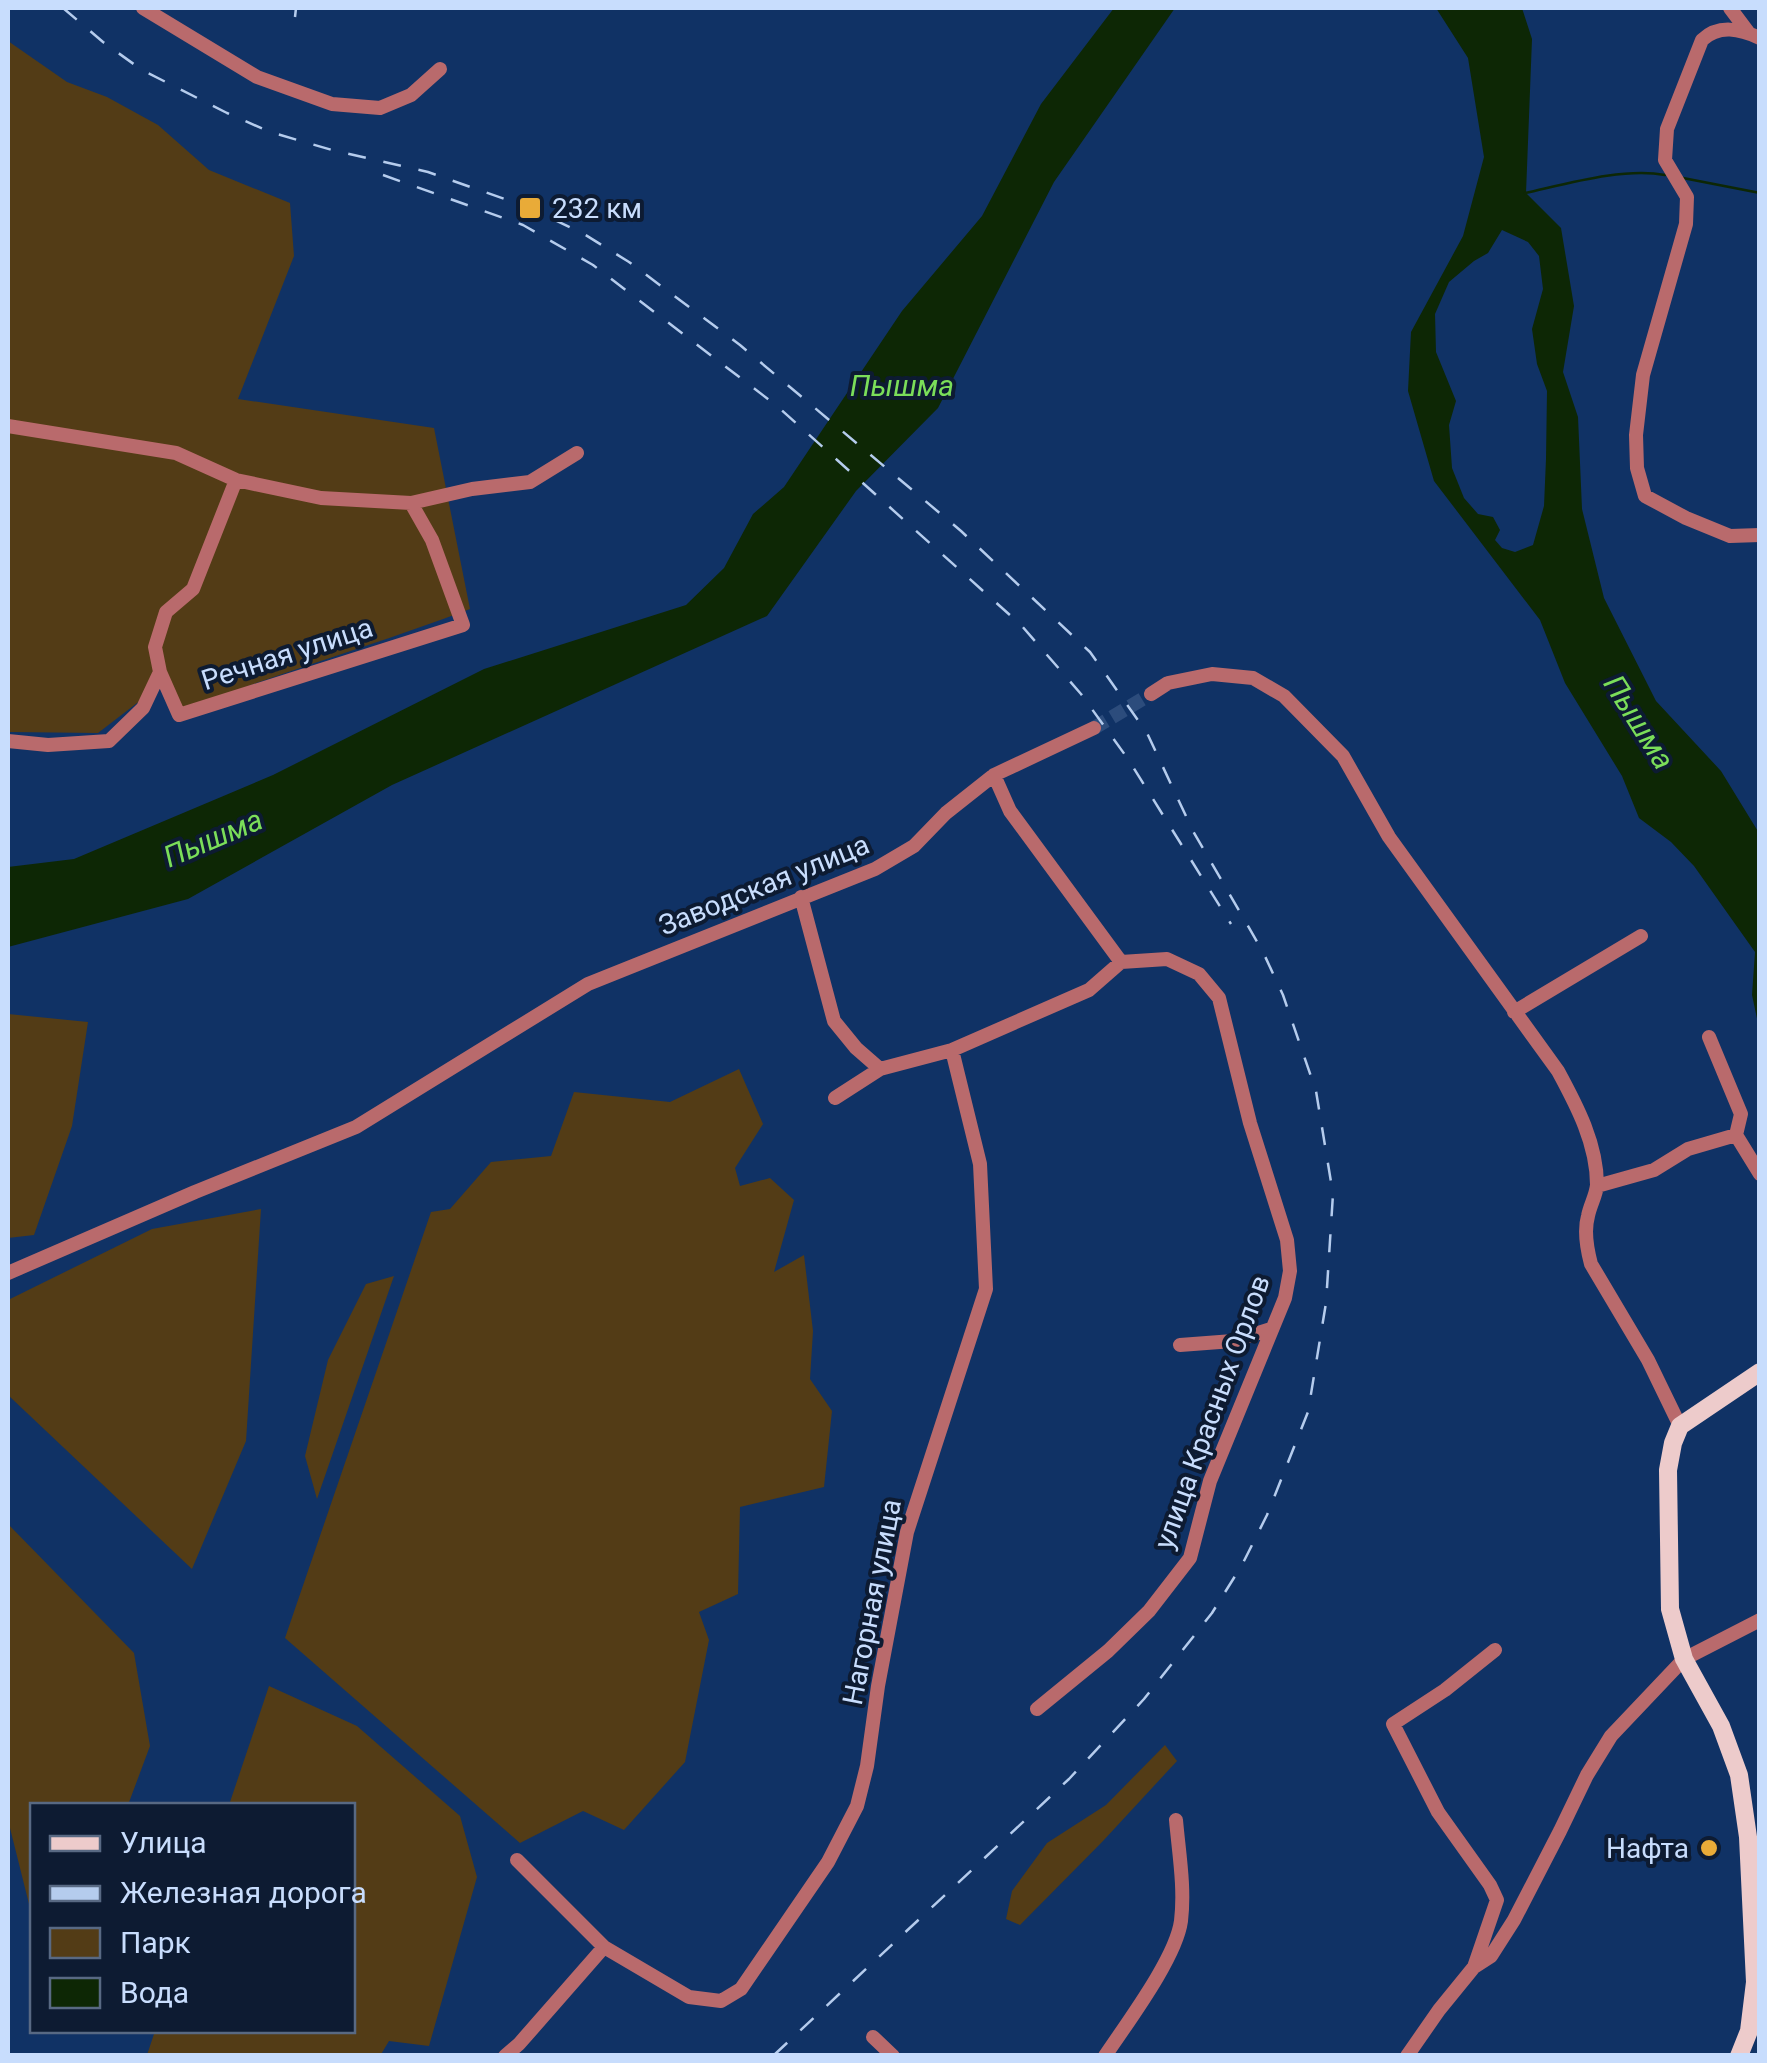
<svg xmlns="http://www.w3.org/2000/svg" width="1767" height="2063" font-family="Roboto,sans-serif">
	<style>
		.green { fill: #533c16 }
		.water { fill: #0d2705; fill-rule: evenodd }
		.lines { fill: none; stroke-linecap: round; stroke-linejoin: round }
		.stream { stroke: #0d2705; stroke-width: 2.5 }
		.minor-tunnel { stroke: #2c4c7c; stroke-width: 14; stroke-dasharray: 14 7; stroke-linecap: butt }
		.minor { stroke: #b96a6c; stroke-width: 14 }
		.major { stroke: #edcbcb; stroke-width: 18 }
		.rail { stroke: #b5cced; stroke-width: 2.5; stroke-dasharray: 18 18; stroke-linecap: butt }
		.poi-dot { fill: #e9ab38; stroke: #0d1b32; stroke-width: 4 }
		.labels { text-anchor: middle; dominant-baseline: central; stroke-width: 8; stroke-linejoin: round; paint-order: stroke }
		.poi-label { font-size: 28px; fill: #c8ddfd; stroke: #0d1b32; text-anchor: start }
		.street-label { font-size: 28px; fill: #c8ddfd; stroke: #0d1b32 }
		.water-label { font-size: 30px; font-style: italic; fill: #7bde59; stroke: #0d1b32 }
	</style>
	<rect width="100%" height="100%" fill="#103265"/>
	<path class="green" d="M8 41 67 82 107 97 158 125 209 170 290 203 294 256 238 399 434 428 470 609C375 645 278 673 183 710L162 661 141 700 98 733 8 732Z
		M8 1014 88 1022 72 1126 34 1235 8 1238Z
		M739 1069 763 1124 735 1168 740 1186 770 1178 794 1200 774 1272 804 1255 813 1331 810 1379 832 1411 824 1487 740 1507 738 1594 699 1612 709 1640 685 1762 624 1830 583 1811 520 1843 285 1638 431 1212 450 1209 491 1162 551 1156 574 1092 670 1102Z
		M261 1209 246 1441 192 1569 8 1395V1300L152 1229Z
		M394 1276 317 1499 305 1456 328 1360 366 1284Z
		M8 1524 134 1653 150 1746 128 1805 32 1806V1916L8 1820Z
		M269 1686 357 1726 460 1816 477 1877 429 2046 389 2041 380 2056 147 2055 155 2031 352 2030V1806L229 1805Z
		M1165 1745 1177 1761 1103 1841 1020 1925 1006 1919 1012 1891 1047 1843 1106 1805Z"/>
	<path class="water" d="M1114 8H1175L1054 182 938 408 856 491 767 616 392 785 188 899 8 947V867L74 859 273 775 484 669 686 605 724 568 753 514 784 487 902 311 982 216 1041 104Z
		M1436 8H1522L1532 39 1526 193 1561 228 1574 306 1563 372 1578 417 1582 509 1604 598 1656 701 1721 771 1759 833V1028L1752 995 1755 952 1694 866 1671 842 1639 818 1622 776 1565 683 1540 620 1434 481 1408 391 1411 332 1463 236 1484 157 1468 58ZM1502 230 1528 242 1539 256 1543 289 1532 329 1537 364 1547 391 1546 459 1544 506 1533 545 1515 552 1502 548 1495 540 1500 530 1493 517 1478 514 1464 498 1452 468 1449 425 1456 401 1436 352 1435 314 1449 282 1474 261 1488 253Z"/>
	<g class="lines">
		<path class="stream" d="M1683 178 1760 193
			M1525 193C1566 184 1624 167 1665 175"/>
		<path class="minor-tunnel" d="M1094 728 1151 694"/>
		<path class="minor" d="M143 8 257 77 332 104 380 108 411 95 440 69
			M1730 8 1748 32
			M1760 38C1740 29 1719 24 1702 40L1667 129 1665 160 1687 197 1686 224 1643 375 1636 435 1637 468 1645 496 1686 518 1730 536 1760 535
			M8 426 176 453 236 480 321 498 411 503 472 489 530 482 577 453
			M160 672 155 647 166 612 193 589 236 480
			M1151 694 1168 683 1212 674 1253 678 1284 696 1343 756 1389 837 1558 1071C1577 1106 1597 1144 1597 1185 1596 1196 1590 1205 1588 1216 1584 1230 1587 1249 1591 1264L1648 1360 1680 1426
			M8 741 48 745 109 741 143 708 160 672 179 715 463 625 432 540 411 503
			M994 775 1010 811 1121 962 1167 959 1199 974 1219 998 1250 1123 1287 1240 1290 1271 1285 1298 1210 1481 1190 1558 1149 1611 1108 1651 1037 1709
			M801 897 834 1021 856 1048 880 1069
			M1514 1012 1641 936
			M1709 1037 1741 1114 1736 1135 1760 1174
			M835 1098 880 1069 952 1050 1089 990 1121 962
			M1597 1186 1654 1170 1688 1149 1736 1135
			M8 1273 195 1192 356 1127 588 984 875 869 914 846 946 813 994 775 1094 728
			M1180 1345 1233 1341 1271 1329
			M517 1860 604 1947 689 1997 721 2001 741 1989 828 1862 857 1806 867 1766 878 1686 907 1532 986 1289 980 1164 952 1050
			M1474 1967 1497 1900 1490 1885 1438 1812 1393 1724 1445 1690 1495 1650
			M873 2037 893 2056
			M505 2056 519 2044 604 1947
			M1105 2056C1127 2023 1176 1958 1181 1921 1185 1888 1179 1854 1176 1820
			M1407 2056 1439 2010 1474 1967 1491 1956 1514 1920 1560 1831 1587 1775 1611 1736 1684 1659 1760 1620"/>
		<path class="major" d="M1739 2056 1749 2031 1755 1982 1748 1837 1739 1775 1721 1726 1684 1659 1670 1609 1668 1470 1673 1443 1680 1426 1760 1372"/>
		<path class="rail" d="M63 8 103 42 142 70 227 113 270 132 332 150 428 172 530 208 584 234 629 262 740 345 961 531 1090 652 1147 733 1193 831 1263 952 1283 995 1316 1091 1333 1194 1326 1303 1308 1412 1267 1515 1242 1565 1212 1613 1144 1699 1069 1779 773 2056
			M295 17 296 8
			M383 175 523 225 593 265 777 406 1021 625 1081 694 1128 759 1231 924"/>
	</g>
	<g class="poi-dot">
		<rect x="518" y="196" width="24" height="24" rx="5"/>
		<circle cx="1709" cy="1848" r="10"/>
	</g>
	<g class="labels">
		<g class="poi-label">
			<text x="552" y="208">232 км</text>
			<text x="1689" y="1848" text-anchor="end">Нафта</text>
		</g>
		<g class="street-label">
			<text transform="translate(287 654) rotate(-18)">Речная улица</text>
			<text transform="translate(764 885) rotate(-22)">Заводская улица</text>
			<text transform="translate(1212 1412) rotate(-70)">улица Красных Орлов</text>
			<text transform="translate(872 1602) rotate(-79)">Нагорная улица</text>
		</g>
		<g class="water-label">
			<text x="902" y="385">Пышма</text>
			<text transform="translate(1639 722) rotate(58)">Пышма</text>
			<text transform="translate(213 838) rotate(-23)">Пышма</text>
		</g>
	</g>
	<rect width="1767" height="2063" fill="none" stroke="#c8ddfd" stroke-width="20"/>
	<rect x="30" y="1803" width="325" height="230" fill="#0d1b32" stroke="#586983" stroke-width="2.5"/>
	<rect x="50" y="1836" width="50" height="15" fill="#edcbcb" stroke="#586983" stroke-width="2.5"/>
	<text x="120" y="1853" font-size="30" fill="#c8ddfd">Улица</text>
	<rect x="50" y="1886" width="50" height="15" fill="#b5cced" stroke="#586983" stroke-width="2.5"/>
	<text x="120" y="1903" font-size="30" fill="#c8ddfd">Железная дорога</text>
	<rect x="50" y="1928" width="50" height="30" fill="#533c16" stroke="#586983" stroke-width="2.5"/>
	<text x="120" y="1953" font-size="30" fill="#c8ddfd">Парк</text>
	<rect x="50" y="1978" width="50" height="30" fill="#0d2705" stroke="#586983" stroke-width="2.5"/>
	<text x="120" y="2003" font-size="30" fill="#c8ddfd">Вода</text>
</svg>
